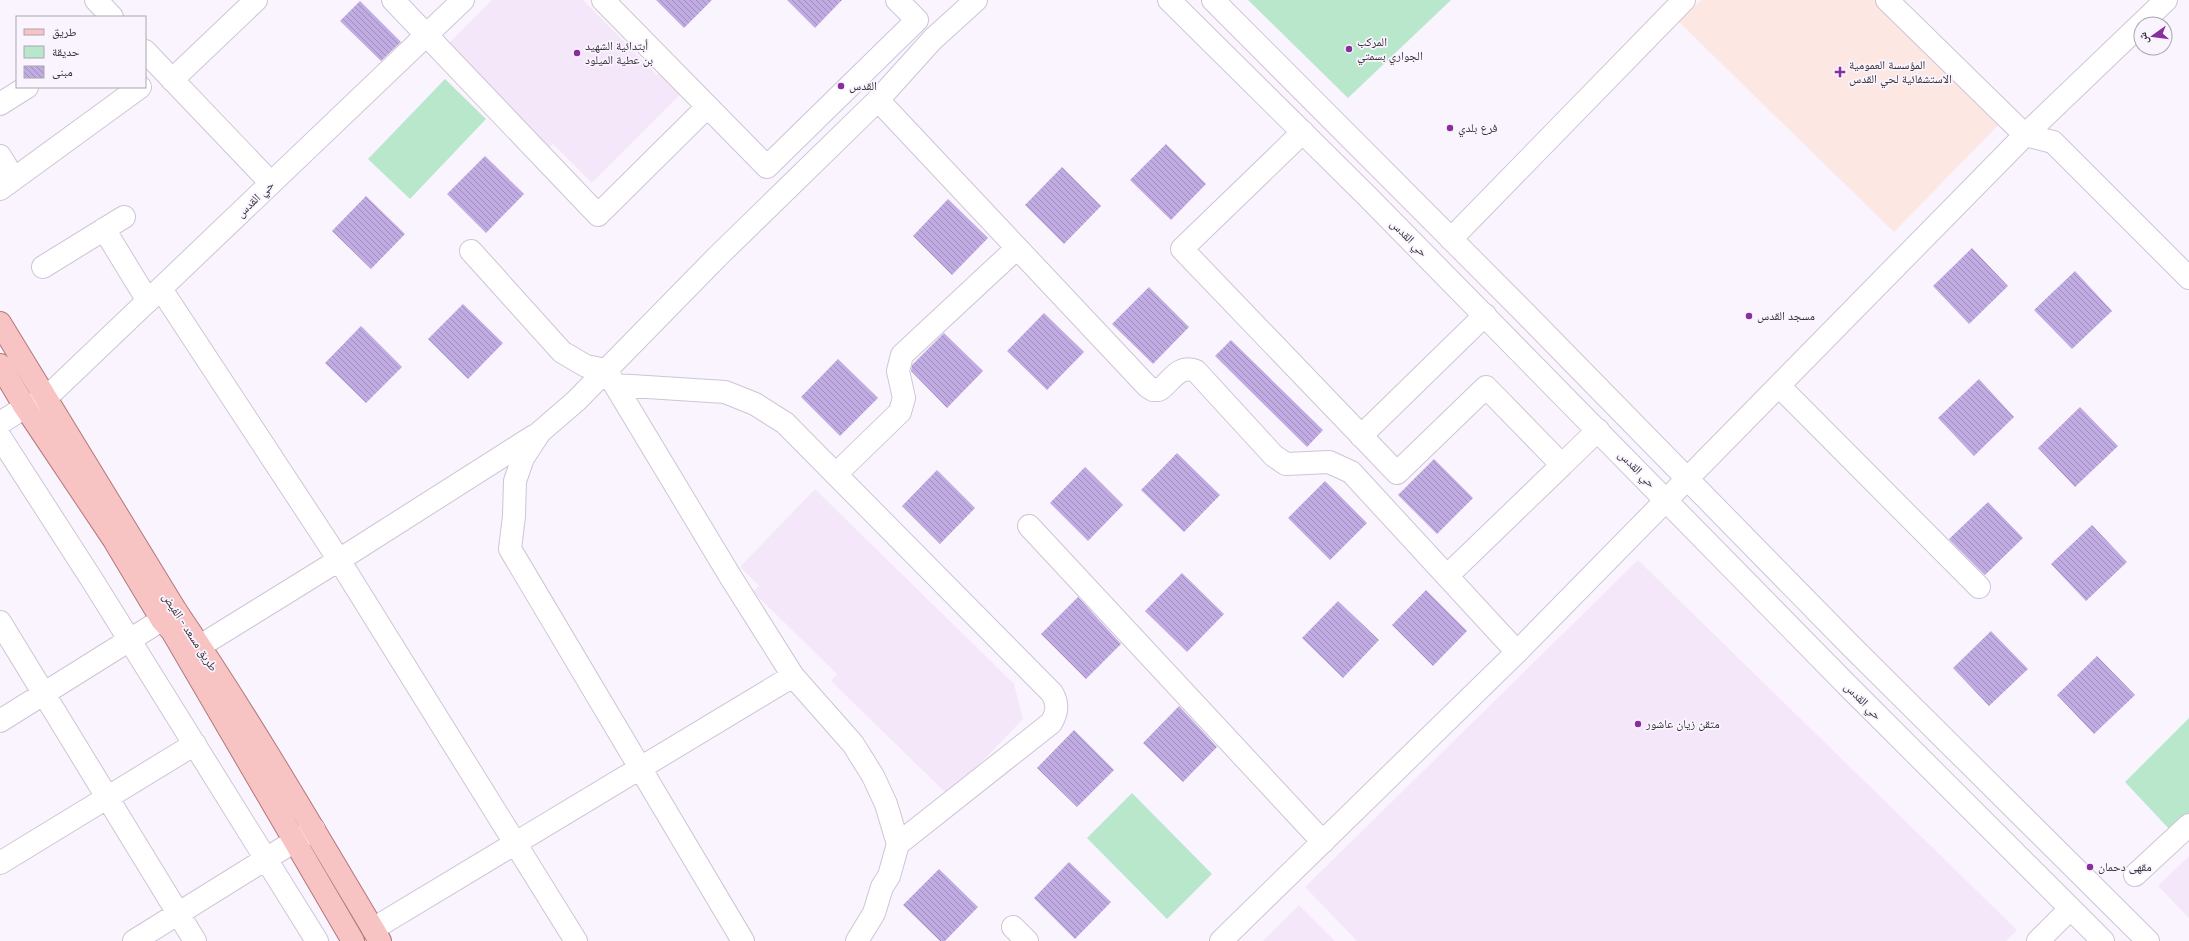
<svg xmlns="http://www.w3.org/2000/svg" width="2189" height="941" font-family="Raleway,'Noto Naskh Arabic',sans-serif">
	<style>
		.education { fill: #f5e7fa }
		.medical { fill: #fce7e2 }
		.green { fill: #b8e7cc }
		.building { fill: url(#building-back-hatch) }
		.lines { fill: none; stroke-linecap: round; stroke-linejoin: round }
		.minor-casing { stroke: #cec5d5; stroke-width: 24 }
		.tertiary-casing { stroke: #cec5d5; stroke-width: 24 }
		.primary-casing { stroke: #b27879; stroke-width: 24 }
		.minor { stroke: #fff; stroke-width: 22 }
		.tertiary { stroke: #fff; stroke-width: 22 }
		.primary { stroke: #f8c4c3; stroke-width: 22 }
		.poi-dot { fill: #872f9c; stroke: #faf4fe; stroke-width: 1.5 }
		.labels { text-anchor: middle; dominant-baseline: central; stroke-width: 3.5; stroke-linejoin: round; paint-order: stroke }
		.poi-label { font-size: 12px; fill: #363239; stroke: #faf4fe; text-anchor: start }
		.street-label { font-size: 12px; fill: #363239; stroke: #faf4fe }
	</style>
	<defs>
		<pattern id="building-back-hatch" width="6" height="6" patternUnits="userSpaceOnUse"><rect width="6" height="6" fill="#c1abe3"/><path d="M-1 5l2 2M0 0l6 6M5-1l2 2" fill="none" stroke="#9e8cb9"/></pattern>
	</defs>
	<rect width="100%" height="100%" fill="#faf4fe"/>
	<path class="education" d="M492 0H583L657 75 662 70 683 92 592 183 553 144 548 149 446 46Z
		M815 489 1014 684 1023 719 949 796 831 681 837 674 753 592 759 586 740 567Z
		M1638 560 2017 930 2006 941H1357L1305 887Z
		M2189 856V918L2158 886Z
		M1299 905 1335 941H1263Z"/>
	<path class="medical" d="M1701 0H1875L2001 122 1894 232 1679 22Z"/>
	<path class="green" d="M1248 0H1451L1348 98Z
		M445 79 486 119 410 199 368 159Z
		M2189 718V813L2171 831 2125 782Z
		M1132 793 1212 874 1167 919 1087 838Z"/>
	<path class="building" d="M656 0H712L684 28Z
		M787 0H842L815 28Z
		M360 1 401 42 381 61 340 21Z
		M1166 144 1206 184 1171 220 1130 180Z
		M485 156 524 194 486 233 447 194Z
		M1062 167 1101 206 1064 244 1025 205Z
		M366 196 405 234 371 269 332 231Z
		M948 199 988 238 952 275 913 236Z
		M1972 248 2008 286 1969 324 1933 286Z
		M2075 271 2112 311 2072 349 2034 310Z
		M1149 287 1189 327 1153 364 1112 324Z
		M463 304 503 343 468 379 428 339Z
		M1044 313 1084 352 1047 390 1007 351Z
		M361 326 402 367 366 403 325 363Z
		M944 333 983 371 947 408 911 371 912 365Z
		M1231 340 1323 430 1307 447 1215 356Z
		M838 359 878 398 840 436 801 397Z
		M1979 379 2014 417 1974 456 1938 418Z
		M2080 407 2118 446 2075 487 2038 448Z
		M1177 453 1220 495 1184 532 1141 490Z
		M1434 459 1473 498 1437 534 1398 495Z
		M1085 467 1123 505 1088 541 1050 503Z
		M937 470 975 508 940 544 902 506Z
		M1325 481 1367 523 1330 560 1288 518Z
		M1988 502 2023 538 1985 575 1949 539Z
		M2092 525 2127 562 2086 601 2051 564Z
		M1182 573 1224 614 1187 652 1145 611Z
		M1426 590 1467 631 1433 666 1392 625Z
		M1078 597 1121 644 1086 679 1041 634Z
		M1338 601 1379 640 1343 678 1302 638Z
		M1991 631 2028 669 1989 706 1953 668Z
		M2097 656 2135 695 2094 734 2057 695Z
		M1179 706 1217 747 1183 782 1143 743Z
		M1074 730 1114 770 1077 807 1037 768Z
		M1069 862 1111 902 1075 939 1034 898Z
		M939 869 978 907 945 941H940L903 905Z"/>
	<g class="lines">
		<defs>
			<path id="minor" d="M96 0 112 17
				M393 0 598 215 707 107
				M603 0 767 167 917 20 897 0
				M1887 0 2025 135 2166 0
				M145 51 271 183
				M172 80 256 0
				M878 100 1147 386 1153 390H1159C1172 381 1178 364 1196 371L1274 456 1286 464 1329 462 1351 472 1517 652
				M0 104 27 87
				M1303 132 1182 249 1397 473 1486 387 1562 465 1598 430
				M0 156 14 179
				M0 189 140 87
				M104 229 148 301
				M1451 239 1684 0
				M471 251 562 352 586 366 606 370 730 576 793 676 853 744 873 776 886 804 898 844 889 876 882 887 874 913 857 941
				M43 267 124 217
				M161 289 339 560 200 646
				M616 385 725 392 755 404 785 423 1052 693C1058 703 1058 712 1051 723L898 844
				M1779 386 1979 587
				M0 423 25 407 43 400
				M534 436 339 560 576 941
				M1361 436 1485 315
				M0 437 94 583 317 941
				M836 474 900 412 904 398 898 371 902 355 1017 248
				M1029 526 1323 842
				M1447 576 1562 465
				M0 622 195 941
				M0 721 176 611
				M0 863 195 744
				M2135 875 2189 825
				M1013 927 1027 941
				M373 929 793 676
				M134 941 314 829
				M743 941 510 549 514 516 515 481 523 458 540 432 576 401 717 257 878 100 933 39 976 0
				M2038 941 2070 909"/>
			<path id="tertiary" d="M1169 0 1367 196 1847 685 2103 941
				M1213 0 1521 309 1852 647 2148 941
				M46 398 463 0
				M1221 941 1517 652 2025 135 2053 142 2189 278"/>
			<path id="primary" d="M0 323 176 611C249 718 314 830 380 941
				M0 365 25 407 114 540 162 620 172 631 353 941"/>
		</defs>
		<use href="#minor" class="minor-casing"/>
		<use href="#tertiary" class="tertiary-casing"/>
		<use href="#primary" class="primary-casing"/>
		<use href="#minor" class="minor"/>
		<use href="#tertiary" class="tertiary"/>
		<use href="#primary" class="primary"/>
	</g>
	<g class="poi-dot">
		<circle cx="1349" cy="49" r="4"/>
		<circle cx="577" cy="53" r="4"/>
		<path d="M1838 66h4v4h4v4h-4v4h-4v-4h-4v-4h4z"/>
		<circle cx="841" cy="86" r="4"/>
		<circle cx="1450" cy="128" r="4"/>
		<circle cx="1749" cy="316" r="4"/>
		<circle cx="1638" cy="724" r="4"/>
		<circle cx="2090" cy="867" r="4"/>
	</g>
	<g class="labels">
		<g class="poi-label">
			<text x="1357" y="42">المركب<tspan x="1357" dy="14">الجواري بسمتي</tspan></text>
			<text x="585" y="46">أبتدائية الشهيد<tspan x="585" dy="14">بن عطية الميلود</tspan></text>
			<text x="1849" y="65">المؤسسة العمومية<tspan x="1849" dy="14">الاستشفائية لحي القدس</tspan></text>
			<text x="849" y="86">القدس</text>
			<text x="1458" y="128">فرع بلدي</text>
			<text x="1757" y="316">مسجد القدس</text>
			<text x="1646" y="724">متقن زيان عاشور</text>
			<text x="2098" y="867">مقهى دحمان</text>
		</g>
		<g class="street-label">
			<text transform="translate(255 199) rotate(-44)">حي القدس</text>
			<text transform="translate(1409 238) rotate(45)">حي القدس</text>
			<text transform="translate(1637 469) rotate(45)">حي القدس</text>
			<text transform="translate(190 632) rotate(57)">طريق مسعد - الفيض</text>
			<text transform="translate(1863 701) rotate(45)">حي القدس</text>
		</g>
	</g>
	<rect x="16" y="16" width="130" height="72" fill="#faf4fe" stroke="#aca6af"/>
	<rect x="24" y="29" width="20" height="6" fill="#f8c4c3" stroke="#aca6af"/>
	<text x="52" y="36" font-size="12" fill="#363239">طريق</text>
	<rect x="24" y="46" width="20" height="12" fill="#b8e7cc" stroke="#aca6af"/>
	<text x="52" y="56" font-size="12" fill="#363239">حديقة</text>
	<rect x="24" y="66" width="20" height="12" fill="url(#building-back-hatch)" stroke="#aca6af"/>
	<text x="52" y="76" font-size="12" fill="#363239">مبنى</text>
	<g transform="translate(2153 36) rotate(256)"><circle r="19" fill="#faf4fe" stroke="#aca6af"/>
	<path d="M0-3L7 15L0 10L-7 15Z" fill="#872f9c"/>
	<text y="-6" font-size="11" font-weight="bold" text-anchor="middle" fill="#363239">ش</text>
	</g>
</svg>
